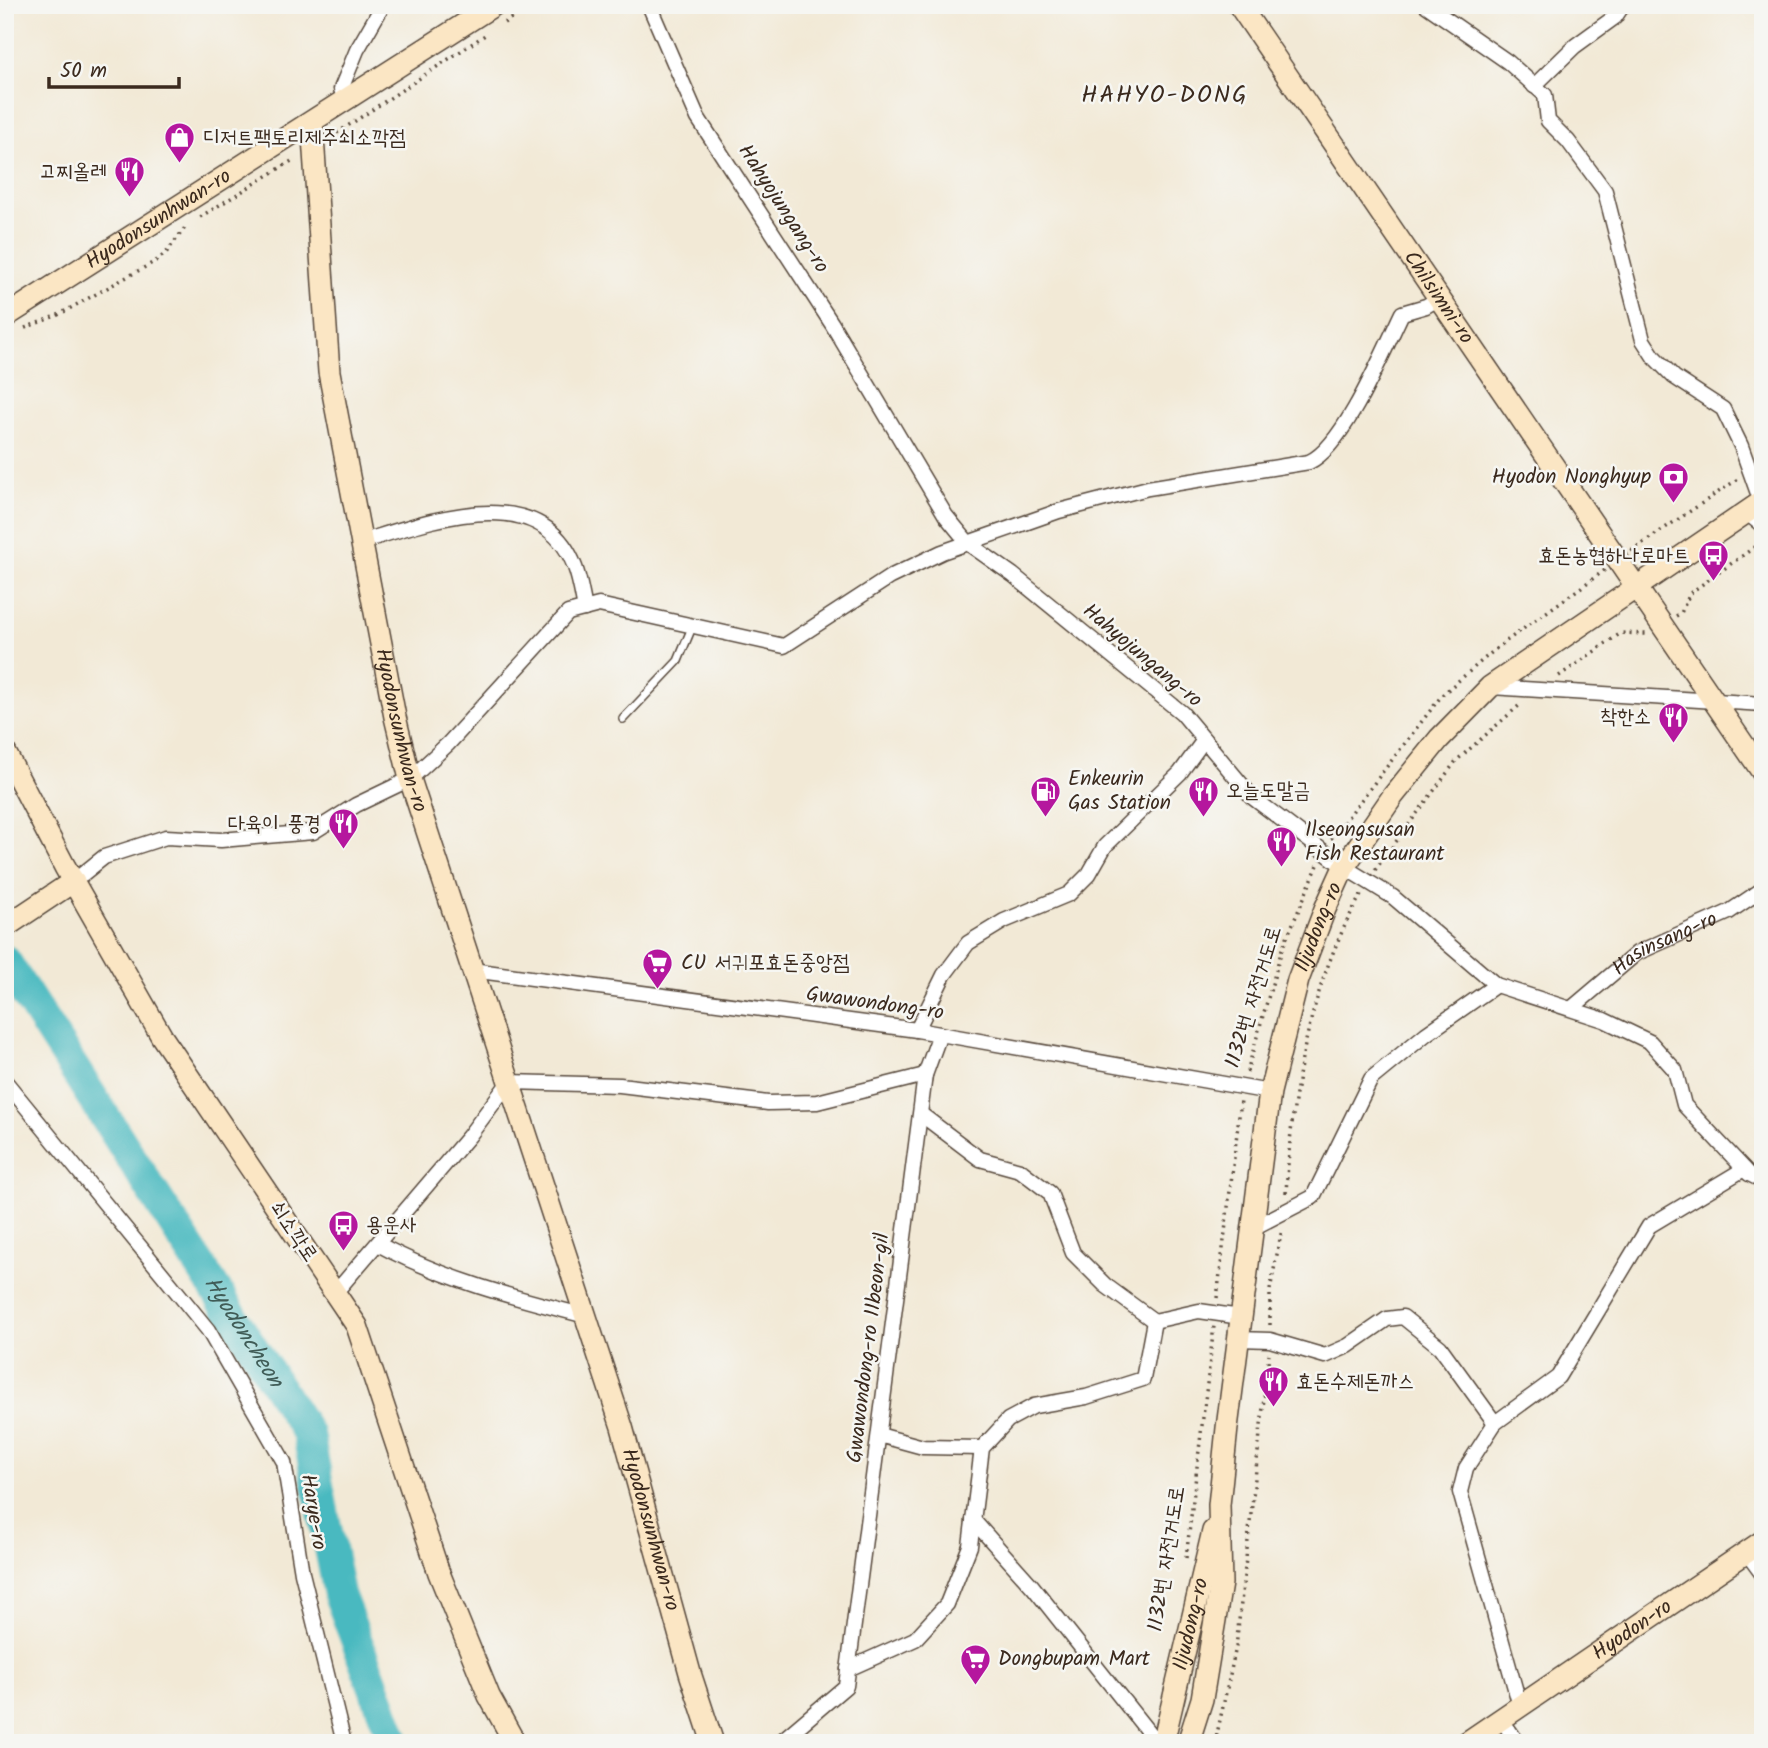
<svg xmlns="http://www.w3.org/2000/svg" width="1768" height="1748" font-family="Kalam,'Poor Story',sans-serif">
	<style>
		.lines { fill: none; stroke-linecap: round; stroke-linejoin: round }
		.river { stroke: #4ab9c0; stroke-width: 32 }
		.lane-casing { stroke: #56473a; stroke-width: 10 }
		.street-casing { stroke: #56473a; stroke-width: 17 }
		.secondary-casing { stroke: #56473a; stroke-width: 24 }
		.path { stroke: #56473a; stroke-width: 3.5; stroke-dasharray: 2 5; stroke-linecap: butt }
		.lane { stroke: #fff; stroke-width: 7 }
		.street { stroke: #fff; stroke-width: 14 }
		.secondary { stroke: #fbe6c4; stroke-width: 21 }
		.labels { text-anchor: middle; dominant-baseline: central; stroke-width: 5; stroke-linejoin: round; paint-order: stroke }
		.poi-label { font-size: 21px; fill: #3b2a1e; stroke: #f6f6f2; text-anchor: start }
		.street-label { font-size: 21px; fill: #3b2a1e; stroke: #f6f6f2 }
		.water-label { font-size: 23px; font-style: italic; fill: #405c57; stroke: #f6f6f2 }
		.quarter-label { font-size: 24px; letter-spacing: 2px; fill: #3b2a1e; stroke: #f6f6f2 }
	</style>
	<rect width="100%" height="100%" fill="#f6f6f2"/>
	<filter id="ink" filterUnits="userSpaceOnUse"><feTurbulence type="fractalNoise" baseFrequency=".0143" numOctaves="2"/><feDisplacementMap in="SourceGraphic" scale="14" xChannelSelector="R" yChannelSelector="G"/><feConvolveMatrix kernelMatrix="1 2 1 2 8 2 1 2 1" color-interpolation-filters="sRGB"/></filter>
	<filter id="wash" filterUnits="userSpaceOnUse"><feTurbulence type="fractalNoise" baseFrequency=".00686" numOctaves="4" result="noise"/><feDisplacementMap in="SourceGraphic" scale="28" xChannelSelector="R" yChannelSelector="G"/><feGaussianBlur stdDeviation="1.57" result="paint"/><feColorMatrix in="noise" values="0 0 0 0 0 0 0 0 0 0 0 0 0 0 0 0 0 1.4 0 .05"/><feComposite in="paint" operator="in"/></filter>
	<g filter="url(#wash)">
		<rect width="100%" height="100%" fill="#f2e9d6"/>
		<g class="lines">
			<path class="river" id="s1" d="M5 961 308 1434 339 1594 395 1743"/>
		</g>
	</g>
	<g filter="url(#ink)">
		<g class="lines">
			<defs>
				<path id="lane" d="M623 719 678 661 693 625"/>
				<g id="street">
					<path d="M649 5 698 118 832 324 946 516 969 544 1013 575 1182 713 1252 797 1344 867 1393 897 1496 985 1604 1020 1650 1042 1675 1070 1684 1105 1749 1174 1763 1181"/>
					<path d="M1426 5 1508 62 1545 95 1548 121 1568 141 1605 191 1643 340 1654 357 1674 377 1723 409 1741 446 1761 502"/>
					<path d="M1534 86 1575 46 1615 17 1623 5"/>
					<path d="M345 100 341 89 357 50 383 5"/>
					<path d="M1746 512 1763 526"/>
					<path d="M361 542C426 522 541 477 575 567 580 580 582 595 585 609"/>
					<path d="M1491 687 1763 704"/>
					<path d="M74 881 104 857 166 837 221 840 313 832 356 805 410 779 448 744 568 613 599 605 784 646 890 577 942 552 1059 511 1148 488 1309 462C1344 447 1384 350 1402 313L1426 306 1438 299"/>
					<path d="M472 970 917 1030 1270 1092"/>
					<path id="s2" d="M1572 1008 1637 953 1729 912 1763 889"/>
					<path d="M917 1030 944 975 968 943 1004 921 1069 894 1089 874 1105 846 1180 773 1204 740"/>
					<path d="M5 1081 208 1330 284 1462 302 1573 344 1743"/>
					<path d="M922 1115 980 1159 1020 1170 1050 1193 1073 1253 1105 1285 1154 1321 1199 1311 1241 1317"/>
					<path d="M1253 1228 1313 1197 1371 1079 1426 1034 1496 985"/>
					<path d="M378 1244C442 1279 515 1298 586 1316"/>
					<path d="M335 1293 469 1136 509 1082 620 1085 768 1103 817 1102 925 1075"/>
					<path d="M1238 1339 1270 1340 1325 1356 1348 1346 1387 1319 1403 1317 1440 1347 1495 1423"/>
					<path d="M879 1435 923 1447 982 1448"/>
					<path d="M973 1520 1033 1587 1157 1743"/>
					<path d="M1746 1552 1763 1575"/>
					<path d="M848 1669 915 1639 947 1604 970 1546 982 1448 1008 1420 1034 1406 1086 1397 1143 1379 1154 1321"/>
					<path d="M1520 1706 1460 1492 1466 1468 1495 1423 1558 1377 1649 1226 1744 1169"/>
					<path d="M1501 1719 1518 1743"/>
					<path d="M779 1743 846 1686 925 1075 940 1034"/>
				</g>
				<g id="secondary">
					<path id="s3" d="M1239 5 1763 773"/>
					<path id="s4" d="M312 122 329 372 395 717 410 779 622 1427 690 1673 713 1743"/>
					<path id="s5" d="M5 317 494 5"/>
					<path d="M5 752 65 867 162 1037 357 1326 439 1573 489 1696 515 1743"/>
					<path d="M5 927 74 881"/>
					<path id="s6" d="M1163 1743 1213 1531"/>
					<path id="s7" d="M1188 1743 1202 1699 1221 1583 1219 1505 1227 1428 1270 1092 1298 980 1325 909 1344 867 1393 796 1439 739 1490 687 1763 501"/>
					<path id="s8" d="M1466 1743 1763 1541"/>
				</g>
			</defs>
			<use href="#lane" class="lane-casing"/>
			<use href="#street" class="street-casing"/>
			<use href="#secondary" class="secondary-casing"/>
			<path class="path" d="M504 23 531 5
				M331 137 488 33
				M200 217 295 159
				M25 328 58 315 156 261 166 253 187 225
				M5 340 13 335
				M1631 551 1738 479
				M1676 616 1681 613 1690 593 1763 541
				M1559 676 1621 633 1646 634
				M1331 839 1443 694 1498 647 1605 570
				M1375 870 1456 761 1522 703
				M1247 1072 1282 949 1318 865
				M1286 1193C1292 1091 1309 985 1361 895
				M1217 1298 1241 1100
				M1270 1325V1290L1282 1229
				M1186 1558 1214 1326
				M1215 1743 1236 1647 1269 1354"/>
			<use href="#lane" class="lane"/>
			<use href="#street" class="street"/>
			<use href="#secondary" class="secondary"/>
		</g>
	</g>
	<defs>
		<symbol id="shop-pin" viewBox="-11 -11 22 30"><path d="M0 17L-7.5 6A9.5 9.5 0 1 1 7.5 6Z" fill="#b5179e" stroke="#f6f6f2"/><path d="M-5-2.5h2.3a2.7 3.5 0 0 1 5.4 0H5L5.5 6h-11ZM-1.5-2.5h3a1.5 2.3 0 0 0-3 0Z" fill="#fff"/></symbol>
		<symbol id="restaurant-pin" viewBox="-11 -11 22 30"><path d="M0 17L-7.5 6A9.5 9.5 0 1 1 7.5 6Z" fill="#b5179e" stroke="#f6f6f2"/><path d="M-5-6h1v4h1v-4h1v4h1v-4h1v5L-1.5 .5V6h-2V.5L-5-1ZM5-6V6H3V1.5H1.5Q1.5-4 5-6Z" fill="#fff"/></symbol>
		<symbol id="bank-pin" viewBox="-11 -11 22 30"><path d="M0 17L-7.5 6A9.5 9.5 0 1 1 7.5 6Z" fill="#b5179e" stroke="#f6f6f2"/><path d="M-6-4H6V4H-6ZM0-2.3a2.3 2.3 0 1 0 0 4.6a2.3 2.3 0 1 0 0-4.6Z" fill="#fff"/></symbol>
		<symbol id="bus-pin" viewBox="-11 -11 22 30"><path d="M0 17L-7.5 6A9.5 9.5 0 1 1 7.5 6Z" fill="#b5179e" stroke="#f6f6f2"/><path d="M-5-6H5V4H4V6H2V4H-2V6H-4V4H-5ZM-3.5-4V0h7V-4ZM-3.5 1.2v1.5H-2V1.2ZM2 1.2v1.5H3.5V1.2Z" fill="#fff"/></symbol>
		<symbol id="fuel-pin" viewBox="-11 -11 22 30"><path d="M0 17L-7.5 6A9.5 9.5 0 1 1 7.5 6Z" fill="#b5179e" stroke="#f6f6f2"/><path d="M-5.5-6h7V0h2V4h1.3V-2.5L3-4.5l.8-.8L6-3V5H2.5V1h-1V6h-7ZM-4.2-4.7v3.2H.2V-4.7Z" fill="#fff"/></symbol>
		<symbol id="supermarket-pin" viewBox="-11 -11 22 30"><path d="M0 17L-7.5 6A9.5 9.5 0 1 1 7.5 6Z" fill="#b5179e" stroke="#f6f6f2"/><path d="M-6-5.5h2.5l.6 2H6L4.5 2H-2.5L-4.4-4H-6ZM-1.5 3.2a1.3 1.3 0 1 0 .1 0ZM3 3.2a1.3 1.3 0 1 0 .1 0Z" fill="#fff"/></symbol>
	</defs>
	<g fill-rule="evenodd">
		<use href="#shop-pin" x="162" y="120" width="35" height="47"/>
		<use href="#restaurant-pin" x="112" y="154" width="35" height="47"/>
		<use href="#bank-pin" x="1656" y="460" width="35" height="47"/>
		<use href="#bus-pin" x="1696" y="538" width="35" height="47"/>
		<use href="#restaurant-pin" x="1656" y="700" width="35" height="47"/>
		<use href="#fuel-pin" x="1028" y="774" width="35" height="47"/>
		<use href="#restaurant-pin" x="1186" y="774" width="35" height="47"/>
		<use href="#restaurant-pin" x="326" y="806" width="35" height="47"/>
		<use href="#restaurant-pin" x="1264" y="824" width="35" height="47"/>
		<use href="#supermarket-pin" x="640" y="946" width="35" height="47"/>
		<use href="#bus-pin" x="326" y="1208" width="35" height="47"/>
		<use href="#restaurant-pin" x="1256" y="1364" width="35" height="47"/>
		<use href="#supermarket-pin" x="958" y="1642" width="35" height="47"/>
	</g>
	<g class="labels">
		<g class="poi-label">
			<text x="203" y="138">디저트팩토리제주쇠소깍점</text>
			<text x="107" y="172" text-anchor="end">고찌올레</text>
			<text x="1651" y="477" text-anchor="end">Hyodon Nonghyup</text>
			<text x="1690" y="556" text-anchor="end">효돈농협하나로마트</text>
			<text x="1651" y="717" text-anchor="end">착한소</text>
			<text x="1068" y="779">Enkeurin<tspan x="1068" dy="24">Gas Station</tspan></text>
			<text x="1226" y="791">오늘도말금</text>
			<text x="321" y="824" text-anchor="end">다육이 풍경</text>
			<text x="1305" y="830">Ilseongsusan<tspan x="1305" dy="24">Fish Restaurant</tspan></text>
			<text x="681" y="963">CU 서귀포효돈중앙점</text>
			<text x="366" y="1225">용운사</text>
			<text x="1296" y="1382">효돈수제돈까스</text>
			<text x="998" y="1659">Dongbupam Mart</text>
		</g>
		<g class="street-label">
			<text transform="translate(783 209) rotate(57)">Hahyojungang-ro</text>
			<text stroke="none"><textPath href="#s5" startOffset="182">Hyodonsunhwan-ro</textPath></text>
			<text stroke="none"><textPath href="#s3" startOffset="354">Chilsimni-ro</textPath></text>
			<text transform="translate(1142 656) rotate(40)">Hahyojungang-ro</text>
			<text stroke="none"><textPath href="#s4" startOffset="616">Hyodonsunhwan-ro</textPath></text>
			<text stroke="none"><textPath href="#s7" startOffset="830">Iljudong-ro</textPath></text>
			<text stroke="none"><textPath href="#s2" startOffset="114">Hasinsang-ro</textPath></text>
			<text transform="translate(1254 997) rotate(-73)">1132번 자전거도로</text>
			<text transform="translate(875 1004) rotate(8)">Gwawondong-ro</text>
			<text transform="translate(293 1232) rotate(56)">쇠소깍로</text>
			<text transform="translate(869 1348) rotate(-83)">Gwawondong-ro 11beon-gil</text>
			<text transform="translate(313 1512) rotate(81)">Harye-ro</text>
			<text stroke="none"><textPath href="#s4" startOffset="1454">Hyodonsunhwan-ro</textPath></text>
			<text transform="translate(1167 1559) rotate(-81)">1132번 자전거도로</text>
			<text stroke="none"><textPath href="#s6" startOffset="122">Iljudong-ro</textPath></text>
			<text stroke="none"><textPath href="#s8" startOffset="201">Hyodon-ro</textPath></text>
		</g>
		<g class="water-label">
			<text stroke="none"><textPath href="#s1" startOffset="441">Hyodoncheon</textPath></text>
		</g>
		<g class="quarter-label">
			<text x="1165" y="95">HAHYO-DONG</text>
		</g>
	</g>
	<rect width="1768" height="1748" fill="none" stroke="#f6f6f2" stroke-width="28"/>
	<path d="M49 77v10h130v-10" fill="none" stroke="#3b2a1e" stroke-width="3.5"/>
	<text x="60" y="77" font-size="21" fill="#3b2a1e" stroke="#f6f6f2" stroke-width="5" paint-order="stroke">50 m</text>
</svg>
